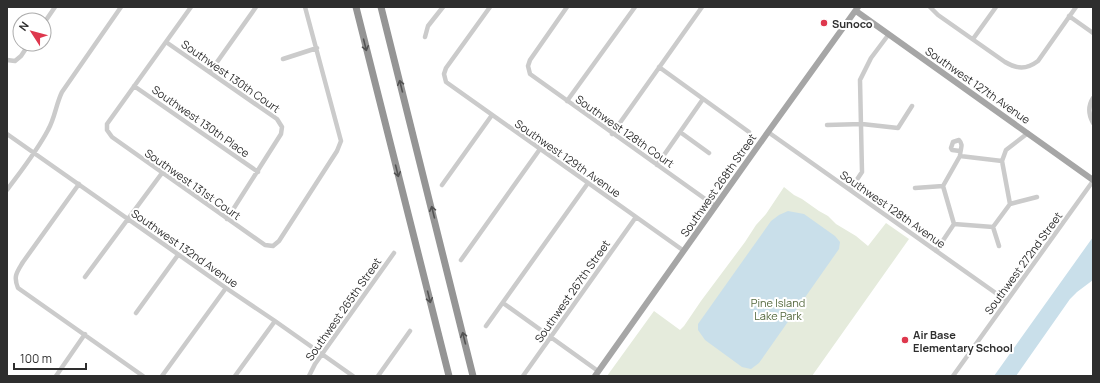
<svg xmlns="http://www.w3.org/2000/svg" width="1100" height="383" font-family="Manrope,sans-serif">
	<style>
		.green { fill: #e5ebdc }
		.water { fill: #c9dfea }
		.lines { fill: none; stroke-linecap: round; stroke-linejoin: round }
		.minor { stroke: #cbcbcb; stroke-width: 4.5 }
		.major { stroke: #a6a6a6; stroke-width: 6 }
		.highway { stroke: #959595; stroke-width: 7 }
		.oneway { stroke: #525252 }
		.poi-dot { fill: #de374d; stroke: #fff; stroke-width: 1.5 }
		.labels { text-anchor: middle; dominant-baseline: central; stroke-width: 4; stroke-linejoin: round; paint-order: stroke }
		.poi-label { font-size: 11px; font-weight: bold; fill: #2e2e2e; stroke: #fff; text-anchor: start }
		.street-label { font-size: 11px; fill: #2e2e2e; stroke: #fff }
		.park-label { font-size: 11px; fill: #54683d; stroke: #fff }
	</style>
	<rect width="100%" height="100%" fill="#fff"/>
	<path class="green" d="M784 187 794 195 802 199 819 211 828 216 836 224 856 236 868 246 886 223 909 239 812 376H607L654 311 680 330 684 326 701 301 745 242 756 225 766 214Z"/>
	<path class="water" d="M788 211 804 214 835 236 840 242 839 249 759 363 751 369 742 367 705 340 698 330V324L771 221 779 215Z
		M1093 237V280L1077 292 1070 299 1016 376H994Z"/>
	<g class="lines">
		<path class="minor" d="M191 7 107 124V130L112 137 265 245 273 246 279 241 337 151 341 141 305 7
			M490 7 446 68 444 74 446 82 684 251
			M567 7 530 60 528 66 530 74 715 206
			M930 7 938 15 1005 62C1017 69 1026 70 1038 61L1076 7
			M1069 16 1093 33
			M44 23 55 7
			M425 37 428 26 443 7
			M973 39 996 7
			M166 42 277 119 282 127 281 134 227 219
			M283 59 317 48
			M7 60 15 61 21 56 29 44
			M659 67 749 132
			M210 72 256 7
			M134 86 258 172
			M1093 98C1088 106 1088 114 1093 123
			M567 101 635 7
			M827 125 862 124 898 128 912 106
			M680 132 709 153
			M768 132 1007 301
			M7 134 226 288 275 321 353 376
			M612 134 702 7
			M960 151 952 150 951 148 953 142 959 140C964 145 960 149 960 156L1002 161
			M657 165 703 99
			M79 184 23 262C17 272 13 276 18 288L143 376
			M442 185 492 115
			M915 188 943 186
			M7 190C21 171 37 151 48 130 55 118 56 104 62 92L121 7
			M850 190 862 172 860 80 871 58 889 34
			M1010 204 1002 161 1006 150 1028 133
			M954 224 993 227
			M999 246 993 227 1010 204 1037 197
			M936 251 954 224 943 186 960 156
			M461 260 540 149
			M85 277 162 173
			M503 303 598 371
			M136 313 178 255
			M486 326 588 183
			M56 376 85 334
			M162 376 226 288
			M235 376 275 321
			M309 376 315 364 394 253
			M378 376 410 331
			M523 376 636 217
			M953 376 1093 181"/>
		<path class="major" d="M856 11 1093 180
			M595 376 768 132 858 7"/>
		<path class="highway" d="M356 7 449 376
			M381 7 473 376"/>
	</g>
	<defs><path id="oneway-shaft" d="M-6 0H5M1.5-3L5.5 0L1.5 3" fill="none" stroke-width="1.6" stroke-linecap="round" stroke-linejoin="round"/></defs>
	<g class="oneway">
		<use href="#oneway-shaft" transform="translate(365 45) rotate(76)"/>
		<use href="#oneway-shaft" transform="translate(401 86) rotate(-104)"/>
		<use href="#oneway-shaft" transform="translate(397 171) rotate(76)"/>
		<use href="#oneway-shaft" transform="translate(433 212) rotate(-104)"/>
		<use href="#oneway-shaft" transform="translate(429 297) rotate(76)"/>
		<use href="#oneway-shaft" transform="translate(464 338) rotate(-104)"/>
	</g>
	<g class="poi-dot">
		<circle cx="824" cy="23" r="4"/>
		<circle cx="905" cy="340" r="4"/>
	</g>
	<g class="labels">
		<g class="poi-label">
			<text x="832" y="23">Sunoco</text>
			<text x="913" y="334">Air Base<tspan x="913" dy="13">Elementary School</tspan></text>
		</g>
		<g class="street-label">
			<text transform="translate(231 76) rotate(35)">Southwest 130th Court</text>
			<text transform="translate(978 85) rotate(35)">Southwest 127th Avenue</text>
			<text transform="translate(201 121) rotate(35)">Southwest 130th Place</text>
			<text transform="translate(625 131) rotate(35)">Southwest 128th Court</text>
			<text transform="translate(568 158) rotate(35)">Southwest 129th Avenue</text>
			<text transform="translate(193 184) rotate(35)">Southwest 131st Court</text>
			<text transform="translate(718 185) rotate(-55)">Southwest 268th Street</text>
			<text transform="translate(893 209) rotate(35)">Southwest 128th Avenue</text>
			<text transform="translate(185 248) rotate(35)">Southwest 132nd Avenue</text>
			<text transform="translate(1023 263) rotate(-54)">Southwest 272nd Street</text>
			<text transform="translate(572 291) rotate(-55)">Southwest 267th Street</text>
			<text transform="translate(343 309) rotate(-55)">Southwest 265th Street</text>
		</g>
		<g class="park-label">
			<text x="778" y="302">Pine Island<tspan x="778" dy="13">Lake Park</tspan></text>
		</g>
	</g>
	<rect width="1100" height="383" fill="none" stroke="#2e2e2e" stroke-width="16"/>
	<g transform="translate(32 32) rotate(306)"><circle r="19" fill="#ffffff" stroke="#ababab"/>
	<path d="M0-3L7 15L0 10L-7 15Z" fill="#de374d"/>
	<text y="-6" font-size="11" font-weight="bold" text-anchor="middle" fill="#2e2e2e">N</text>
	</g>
	<path d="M14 363v6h72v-6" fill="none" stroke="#2e2e2e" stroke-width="2"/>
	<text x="20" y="363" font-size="12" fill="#2e2e2e" stroke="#ffffff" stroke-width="3" paint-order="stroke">100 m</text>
</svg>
